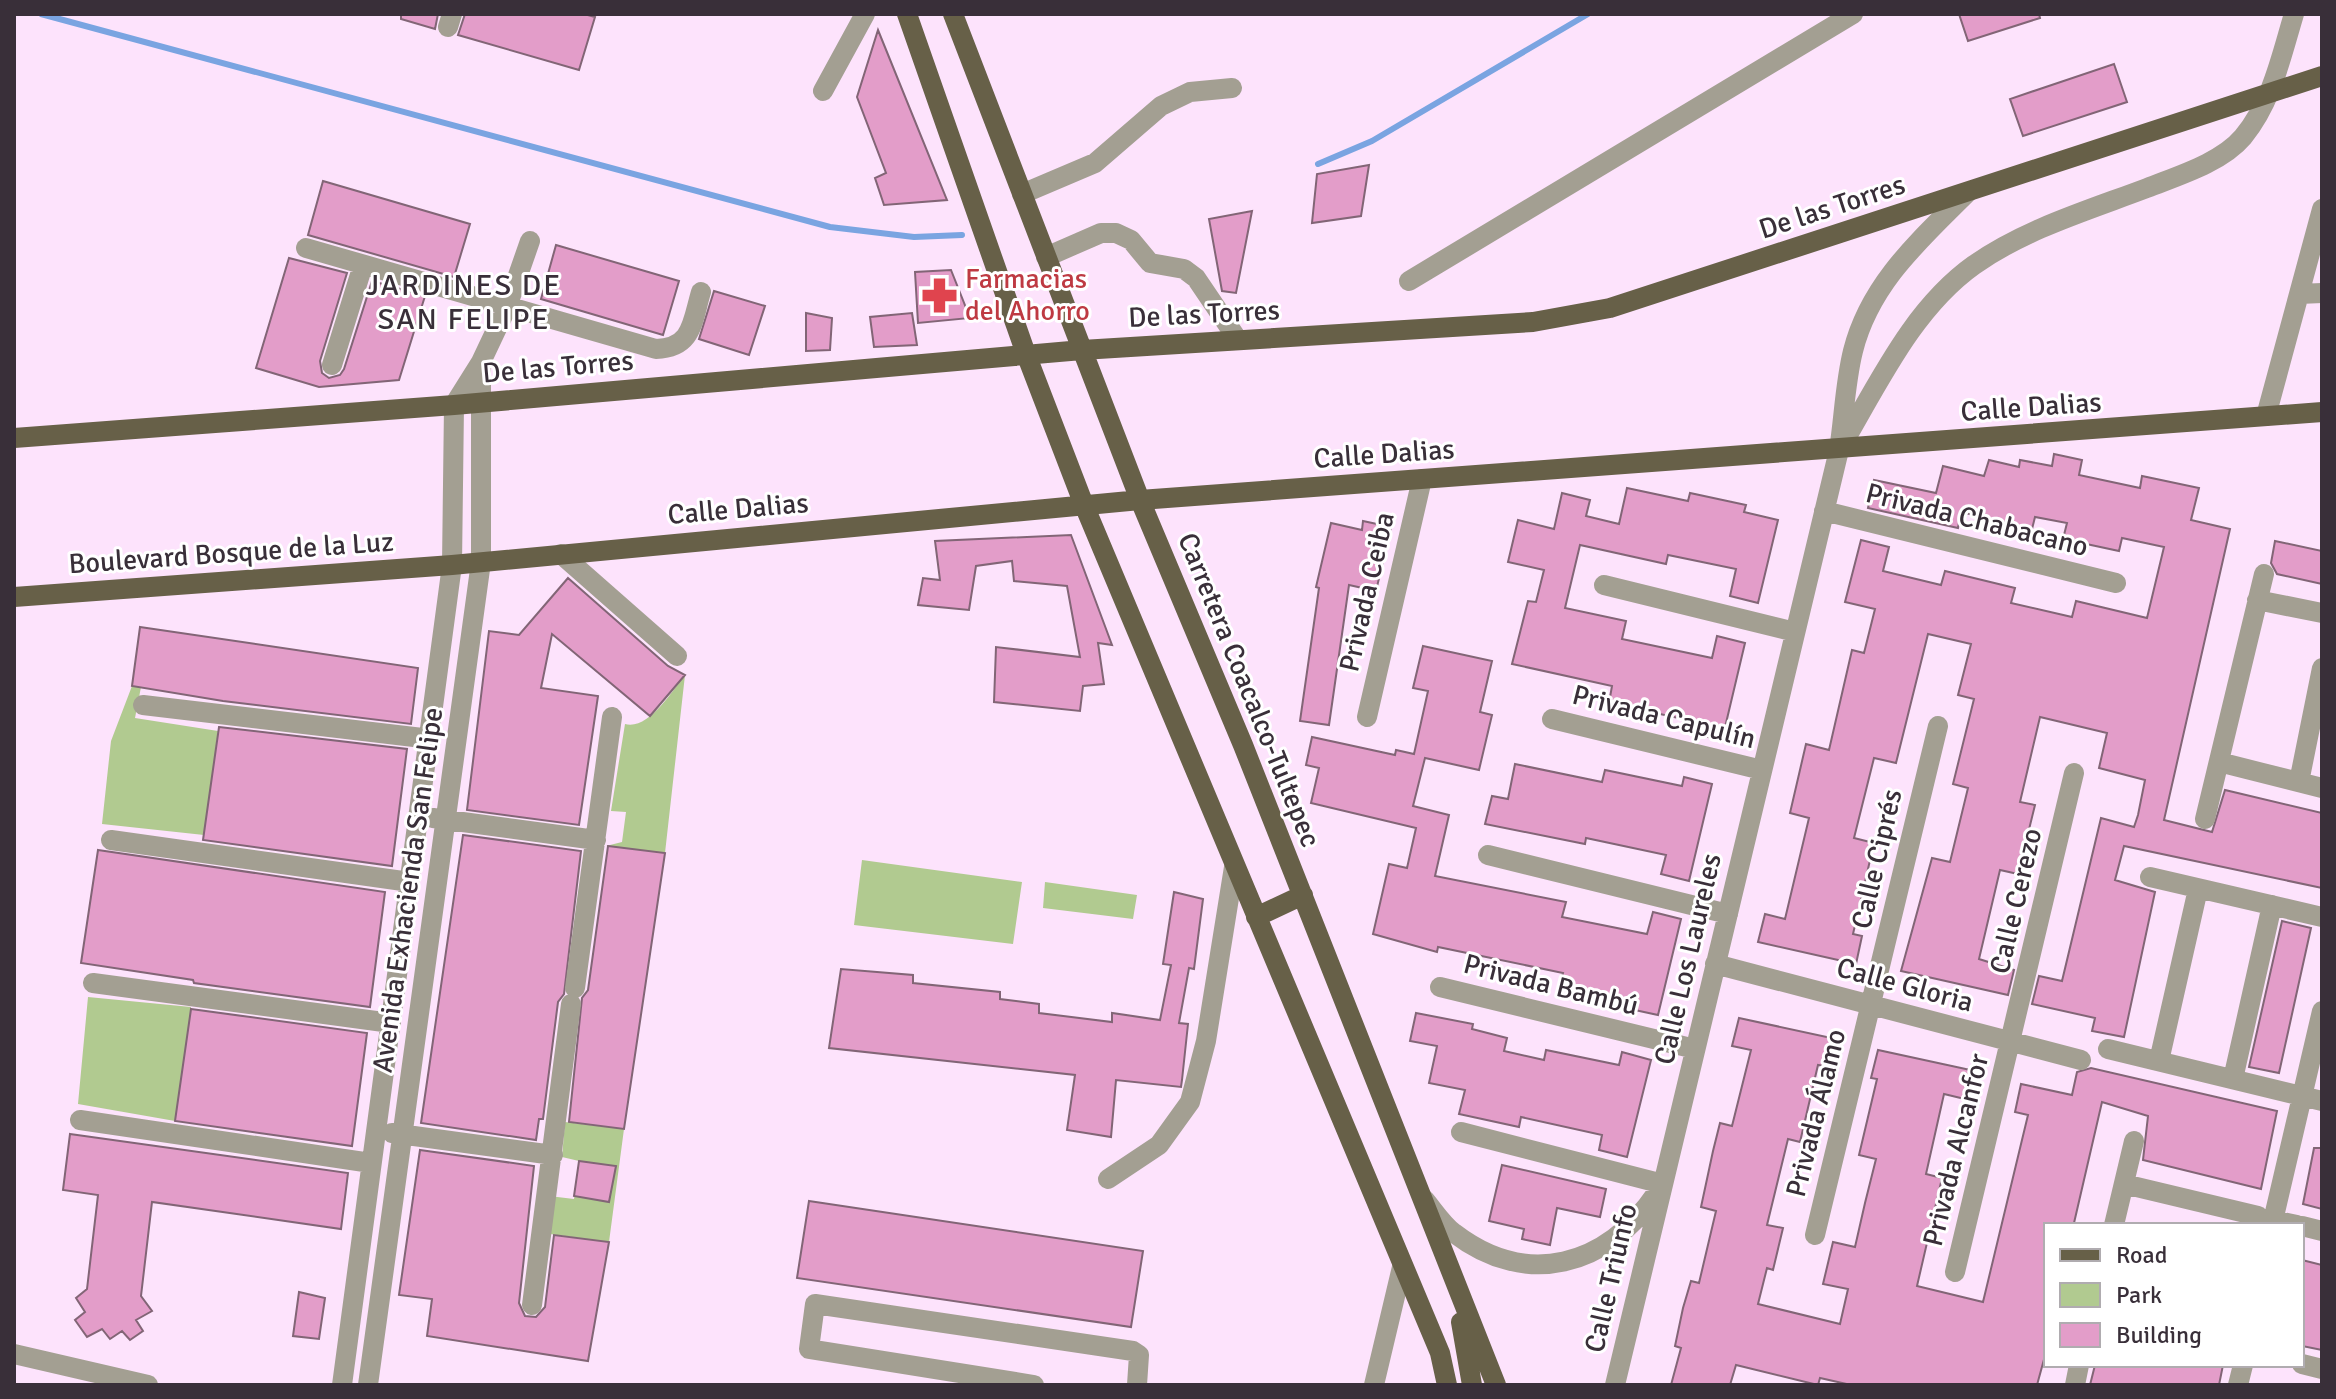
<svg xmlns="http://www.w3.org/2000/svg" width="2336" height="1399" font-family="Signika,sans-serif">
	<style>
		.green { fill: #b1ca90 }
		.lines { fill: none; stroke-linecap: round; stroke-linejoin: round }
		.stream { stroke: #7aa4e1; stroke-width: 6 }
		.building { fill: #e39dc9; stroke: #826576; stroke-width: 2 }
		.minor { stroke: #a39f92; stroke-width: 20 }
		.major { stroke: #676048; stroke-width: 20 }
		.labels { text-anchor: middle; dominant-baseline: central; stroke-width: 6; stroke-linejoin: round; paint-order: stroke }
		.street-label { font-size: 28px; fill: #392f39; stroke: #fff }
		.health-label { font-size: 28px; fill: #be3a42; stroke: #fff; text-anchor: start }
		.neighbourhood-label { font-size: 30px; letter-spacing: 2px; fill: #392f39; stroke: #fff }
	</style>
	<rect width="100%" height="100%" fill="#fde3fc"/>
	<path class="green" d="M685 675 665 853 606 846 622 842 626 812 611 811 625 724C649 730 671 692 685 675Z
		M132 686 141 687 135 718 218 731 204 835 102 824 111 741Z
		M862 860 1022 882 1013 944 854 925Z
		M1045 882 1137 895 1133 919 1043 908Z
		M88 997 191 1007 175 1121 78 1104Z
		M565 1122 624 1129 609 1242 550 1234 549 1196 574 1199 579 1161 562 1157Z"/>
	<g class="lines">
		<path class="stream" d="M41 14 830 227 914 237 962 235
			M1318 164 1372 141 1588 14"/>
	</g>
	<path class="building" d="M401 14H438L435 29 401 19Z
		M465 14H584L595 17 579 70 458 35Z
		M1959 14H2039L2040 18 1968 41Z
		M878 30 947 200 884 205 875 178 886 173 857 97Z
		M2114 64 2127 102 2023 136 2010 99Z
		M1369 165 1361 216 1312 223 1317 174Z
		M323 181 470 224 454 277 308 235Z
		M1252 211 1236 293 1222 291 1209 219Z
		M556 245 679 281 663 335 541 299Z
		M289 258 347 273 320 361 322 373 329 378 340 375 344 369 372 281 425 296 399 380 319 387 256 368Z
		M951 270 970 318 918 323 915 272Z
		M714 291 765 306 749 355 699 339Z
		M806 313 832 318 830 350 806 351Z
		M912 313 917 345 874 347 870 317Z
		M2054 454 2082 460 2079 475 2140 488 2142 476 2199 488 2191 520 2230 529 2164 820 2212 832 2225 790 2322 813V888L2124 846 2115 880 2155 892 2124 1037 2092 1031 2095 1018 2032 1004 2039 976 2062 981 2101 818 2134 827 2138 815 2145 780 2099 768 2107 733 2040 717 2020 802 2035 805 2018 874 2000 870 1979 959 2014 970 2008 995 1901 971 1932 858 1950 862 1968 788 1953 784 1974 699 1958 695 1971 644 1928 634 1896 763 1874 758 1854 838 1874 843 1853 934 1862 936 1856 964 1758 942 1765 914 1785 919 1809 818 1790 813 1806 744 1829 750 1852 650 1864 653 1875 609 1845 602 1861 540 1889 547 1883 571 1941 585 1945 571 2015 588 2011 603 2072 617 2076 601 2147 618 2164 547 2122 538 2119 551 2063 539 2067 523 2035 517 2032 529 1961 512 1958 528 1868 508 1874 480 1936 493 1943 466 1984 476 1989 460 2019 467 2020 460 2052 466Z
		M1627 488 1688 501 1690 493 1746 505 1744 512 1778 520 1758 603 1730 596 1736 569 1668 555 1666 564 1580 545 1565 608 1626 621 1622 639 1712 658 1717 636 1745 643 1722 740 1694 734 1697 722 1609 703 1612 686 1512 664 1528 601 1536 602 1544 570 1508 562 1518 520 1554 529 1562 493 1590 500 1586 516 1619 524Z
		M1363 521 1391 527 1376 591 1349 585 1329 725 1300 721 1319 588 1316 587 1331 523 1362 530Z
		M1071 535 1112 645 1098 643 1104 684 1083 686 1080 711 994 702 996 647 1080 657 1067 586 1014 581 1012 561 976 566 969 610 918 605 923 578 940 580 935 541Z
		M2275 541 2322 551V584L2277 574 2271 563Z
		M568 578 668 666 685 675 650 716 552 634 541 688 598 696 579 825 467 810 489 631 519 635Z
		M140 627 418 668 411 724 223 701 132 686Z
		M1423 646 1492 661 1480 712 1492 715 1479 770 1425 758 1413 806 1449 815 1435 876 1566 902 1562 917 1647 934 1653 912 1681 919 1658 1015 1630 1009 1631 1004 1559 989 1563 973 1438 947 1437 952 1373 934 1389 864 1407 868 1416 828 1311 803 1319 768 1306 765 1312 737 1395 755 1396 750 1414 754 1428 691 1413 688Z
		M219 727 407 749 392 866 203 840Z
		M1515 764 1602 782 1605 770 1682 786 1684 777 1712 784 1689 881 1661 874 1666 855 1586 838 1585 844 1485 824 1492 796 1508 799Z
		M463 835 581 851 564 994 558 1002 543 1119H539L536 1140 421 1123Z
		M608 846 665 853 624 1129 569 1122 582 998 588 990Z
		M98 850 385 892 370 1007 194 983 193 980 81 963Z
		M1174 892 1203 899 1194 969 1189 968 1179 1023 1188 1024 1182 1080 1181 1087 1116 1080 1111 1137 1067 1130 1075 1075 829 1048 841 969 913 975V983L1000 992V999L1039 1004V1013L1112 1022V1013L1160 1020 1171 965 1163 964Z
		M2282 921 2311 928 2279 1073 2249 1067Z
		M191 1009 367 1033 352 1146 175 1121Z
		M1416 1013 1473 1024 1472 1029 1507 1038 1504 1051 1544 1060 1546 1050 1619 1065 1622 1052 1651 1060 1627 1157 1599 1150 1602 1135 1521 1117 1519 1127 1459 1114 1465 1090 1429 1083 1437 1046 1410 1041Z
		M1739 1018 1836 1039 1830 1067 1818 1065 1800 1142 1788 1139 1767 1225 1783 1228 1773 1270 1767 1268 1758 1304 1840 1324 1848 1289 1823 1284 1833 1242 1855 1247 1865 1203 1876 1159 1859 1155 1877 1079 1871 1078 1878 1050 1975 1071 1969 1100 1944 1094 1926 1174 1942 1178 1917 1286 1983 1302 2028 1115 2015 1112 2021 1084 2072 1095 2077 1072 2091 1068 2277 1111 2261 1189 2143 1160 2148 1116 2102 1102 2074 1223 2046 1225V1352L2037 1385H1851L1820 1378 1818 1385 1736 1365 1730 1385H1671L1681 1348 1675 1346 1683 1308 1691 1281 1699 1283 1716 1211 1701 1207 1713 1151 1720 1123 1732 1126 1751 1050 1732 1046Z
		M70 1134 348 1173 341 1229 152 1202 141 1296 152 1311 136 1320 143 1331 130 1340 122 1331 110 1339 102 1329 87 1337 75 1320 85 1312 76 1298 87 1289 98 1195 63 1190Z
		M2314 1148H2322V1209L2303 1204Z
		M420 1150 534 1166 519 1303 525 1316 536 1317 545 1307 554 1235 609 1242 588 1361 427 1336 432 1299 399 1295Z
		M579 1161 616 1166 609 1202 574 1196Z
		M1502 1165 1606 1189 1600 1217 1557 1208 1550 1245 1522 1239 1524 1229 1489 1221Z
		M809 1201 1143 1251 1131 1327 797 1278Z
		M2302 1260 2322 1265V1350L2302 1346Z
		M299 1292 325 1298 319 1339 293 1336Z
		M2095 1365H2223L2219 1385H2090Z"/>
	<g class="lines">
		<path class="minor" d="M448 27 452 14
			M823 91 865 14
			M1022 194 1095 163 1161 106 1190 92 1232 88
			M306 248 656 349C693 348 692 322 701 292
			M1046 257 1101 233H1116L1131 240 1150 263 1184 269 1196 278 1238 340
			M1409 281 1853 14
			M2299 294 2322 293
			M332 365 363 265
			M2266 416 2322 209
			M1845 440C1881 378 1915 307 1974 265 2025 229 2089 210 2147 188 2177 176 2221 163 2243 137 2272 102 2281 57 2294 14
			M1824 511 2116 583
			M561 554 677 656
			M1604 585 1795 632
			M2257 600 2322 613
			M143 705 431 739
			M1367 717 1422 479
			M1552 719 1762 770
			M2219 762 2322 788
			M2299 782 2322 668
			M433 818 596 840
			M2205 819 2264 574
			M111 840 410 882
			M1488 855 1728 914
			M2150 877 2322 917
			M1715 964 2081 1060
			M93 983 391 1023
			M1440 987 1695 1049
			M575 988 612 717
			M2108 1049 2322 1101
			M2159 1061 2198 889
			M2233 1079 2272 905
			M80 1120 371 1163
			M1461 1132 1663 1184
			M392 1133 553 1155
			M1108 1179 1159 1145 1190 1102 1206 1041 1234 867
			M2124 1184 2258 1216
			M1425 1200C1434 1211 1443 1225 1454 1233 1527 1289 1607 1266 1656 1194
			M2273 1220 2297 1225
			M2114 1225 2134 1141
			M2272 1225 2322 1011
			M2302 1226 2322 1231
			M1815 1235 1938 726
			M1955 1272 2074 773
			M532 1305 571 1004
			M14 1354 148 1385
			M2302 1364 2322 1369
			M342 1385 452 565 454 405 481 362 507 307 530 241
			M368 1385 481 562V362
			M1034 1385 809 1349 815 1304 1133 1351 1139 1355 1137 1385
			M1374 1385 1402 1267
			M1615 1385 1839 450C1844 418 1845 383 1853 351 1870 283 1920 240 1968 192
			M2075 1385 2079 1365
			M2238 1385 2243 1365"/>
		<path class="major" d="M907 14 1026 354 1084 505 1440 1353 1447 1385
			M953 14 1140 500 1243 745 1496 1385
			M14 438 454 405 1082 350 1533 322 1610 308 2322 76
			M14 597 452 565 1140 500 2322 412
			M1256 917 1303 895
			M1461 1322 1472 1385"/>
	</g>
	<defs>
		<symbol id="pharmacy-bare" viewBox="-9 -9 18 18"><path d="M-2-6h4v4h4v4h-4v4h-4v-4h-4v-4h4Z" fill="#e0444e" stroke="#fff" stroke-width="2.5" paint-order="stroke"/></symbol>
	</defs>
	<g fill-rule="evenodd">
		<use href="#pharmacy-bare" x="914" y="270" width="51" height="51"/>
	</g>
	<g class="labels">
		<g class="street-label">
			<text transform="translate(1832 207) rotate(-18)">De las Torres</text>
			<text transform="translate(1204 314) rotate(-3)">De las Torres</text>
			<text transform="translate(558 367) rotate(-5)">De las Torres</text>
			<text transform="translate(2031 407) rotate(-4)">Calle Dalias</text>
			<text transform="translate(1384 454) rotate(-4)">Calle Dalias</text>
			<text transform="translate(738 509) rotate(-5)">Calle Dalias</text>
			<text transform="translate(1977 520) rotate(14)">Privada Chabacano</text>
			<text transform="translate(231 553) rotate(-4)">Boulevard Bosque de la Luz</text>
			<text transform="translate(1367 592) rotate(-77)">Privada Ceiba</text>
			<text transform="translate(1249 690) rotate(68)">Carretera Coacalco-Tultepec</text>
			<text transform="translate(1664 717) rotate(14)">Privada Capulín</text>
			<text transform="translate(1877 859) rotate(-77)">Calle Ciprés</text>
			<text transform="translate(408 890) rotate(-82)">Avenida Exhacienda San Felipe</text>
			<text transform="translate(2016 901) rotate(-77)">Calle Cerezo</text>
			<text transform="translate(1688 959) rotate(-77)">Calle Los Laureles</text>
			<text transform="translate(1551 985) rotate(14)">Privada Bambú</text>
			<text transform="translate(1905 985) rotate(15)">Calle Gloria</text>
			<text transform="translate(1816 1113) rotate(-76)">Privada Álamo</text>
			<text transform="translate(1956 1150) rotate(-76)">Privada Alcanfor</text>
			<text transform="translate(1611 1278) rotate(-77)">Calle Triunfo</text>
		</g>
		<g class="health-label">
			<text x="965" y="279">Farmacias<tspan x="965" dy="32">del Ahorro</tspan></text>
		</g>
		<g class="neighbourhood-label">
			<text x="464" y="285">JARDINES DE<tspan x="464" dy="34">SAN FELIPE</tspan></text>
		</g>
	</g>
	<rect width="2336" height="1399" fill="none" stroke="#392f39" stroke-width="32"/>
	<rect x="2044" y="1223" width="260" height="144" fill="#ffffff" stroke="#b0acb0" stroke-width="2"/>
	<rect x="2060" y="1249" width="40" height="12" fill="#676048" stroke="#b0acb0" stroke-width="2"/>
	<text x="2116" y="1263" font-size="24" fill="#392f39">Road</text>
	<rect x="2060" y="1283" width="40" height="24" fill="#b1ca90" stroke="#b0acb0" stroke-width="2"/>
	<text x="2116" y="1303" font-size="24" fill="#392f39">Park</text>
	<rect x="2060" y="1323" width="40" height="24" fill="#e39dc9" stroke="#b0acb0" stroke-width="2"/>
	<text x="2116" y="1343" font-size="24" fill="#392f39">Building</text>
</svg>
